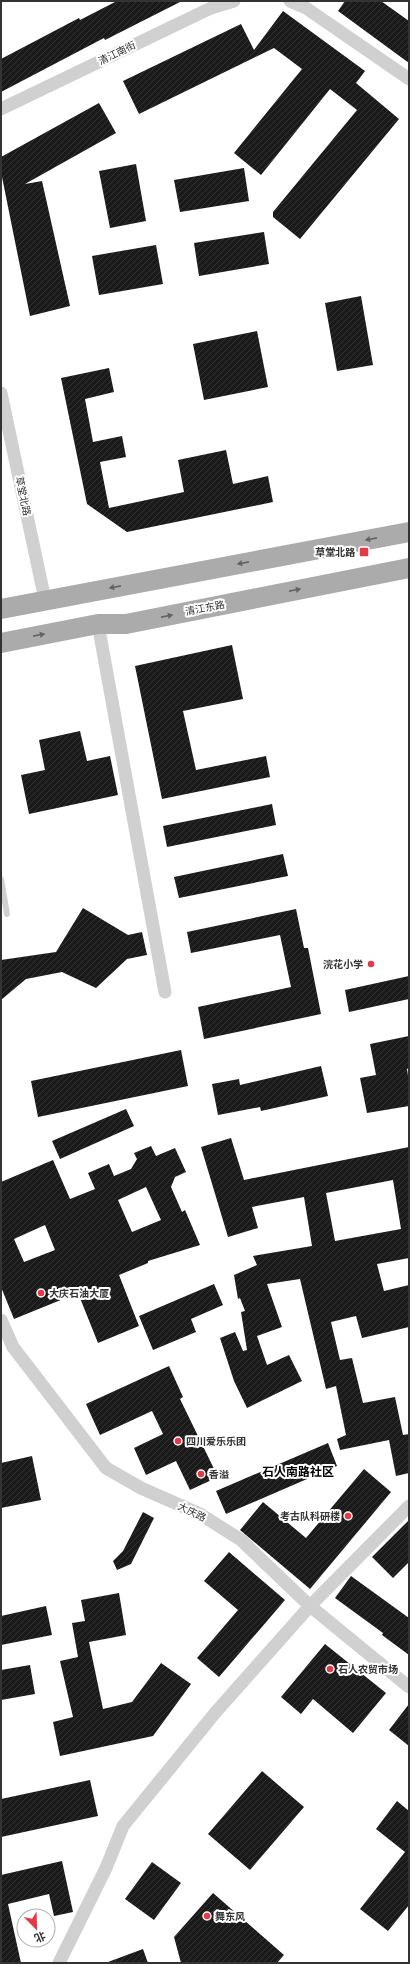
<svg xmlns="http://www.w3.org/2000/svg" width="410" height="1964" font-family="'PT Sans','Noto Sans SC',sans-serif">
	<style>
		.building { fill: url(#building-hatch); fill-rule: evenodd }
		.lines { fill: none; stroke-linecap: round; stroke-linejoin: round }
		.service { stroke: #d0d0d0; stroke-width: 6 }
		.minor { stroke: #d0d0d0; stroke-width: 13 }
		.primary { stroke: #ababab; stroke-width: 20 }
		.oneway { fill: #636363 }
		.poi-dot { fill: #e63946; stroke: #fff; stroke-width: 1.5 }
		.labels { text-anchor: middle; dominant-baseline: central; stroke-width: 4; stroke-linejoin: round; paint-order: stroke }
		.street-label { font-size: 10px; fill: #333; stroke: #fff }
		.poi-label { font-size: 10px; font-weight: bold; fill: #333; stroke: #fff; text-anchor: start }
		.quarter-label { font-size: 12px; font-weight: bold; fill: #000; stroke: #fff }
	</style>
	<defs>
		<pattern id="building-hatch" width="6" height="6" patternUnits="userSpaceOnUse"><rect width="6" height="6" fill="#1a1a1a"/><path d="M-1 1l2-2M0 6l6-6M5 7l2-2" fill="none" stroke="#333"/></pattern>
	</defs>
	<rect width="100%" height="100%" fill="#fff"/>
	<path class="building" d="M117 1H182L105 40 104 38 1 92V59L79 18 80 20Z
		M345 1H381L409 21V63L338 11Z
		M283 11 365 71 356 83 399 119 300 239 273 217V212L357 110 330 89 261 175 234 153 302 69 274 48 139 114 123 81 241 24 254 50Z
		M99 103 116 133 25 184 42 181 70 306 30 316 1 172V157Z
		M136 164 146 221 110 228 99 171Z
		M244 168 249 201 180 212 174 180Z
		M264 232 269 264 199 276 194 243Z
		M156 245 163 284 99 295 92 256Z
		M361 296 373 365 337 371 325 303Z
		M257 331 268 387 204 400 193 344Z
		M109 368 114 392 85 399 93 442 122 436 126 457 100 462 109 508 184 492 178 460 226 450 233 484 268 476 273 502 127 532 87 504 61 378Z
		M232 645 243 699 183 711 196 770 266 756 270 777 162 799 135 666Z
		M80 731 87 761 110 756 118 795 29 814 21 775 45 770 39 740Z
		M272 804 276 825 167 847 163 826Z
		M283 854 288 876 179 898 174 877Z
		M83 908 128 935 142 932 147 955 127 959 96 988 62 972 26 979 1 1000V960L56 952Z
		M296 909 304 948H308L321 1014 204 1039 198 1007 291 987 280 935 191 953 187 932Z
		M409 976V999L349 1012 345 990Z
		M409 1036V1068L407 1069 409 1082V1106L367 1113 360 1078 376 1075 370 1044Z
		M181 1050 188 1086 38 1117 31 1081Z
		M321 1066 328 1096 261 1111 260 1107 218 1115 212 1084 239 1079 240 1085Z
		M126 1109 134 1126 60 1159 52 1141Z
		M231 1138 244 1180 409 1147V1258L377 1264 384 1291 409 1285V1327L362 1338 356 1316 331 1322 340 1360 352 1358 363 1403 395 1397 403 1435 409 1434V1473L396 1476 389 1440 340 1450 337 1439 346 1435 336 1386 326 1389 300 1279 267 1284 282 1327 257 1336 267 1365 289 1355 302 1381 247 1408 234 1381 220 1338 235 1332 243 1351 247 1350 241 1312 245 1311 240 1298 238 1299 234 1275 257 1265 253 1256 312 1246 304 1197 252 1207 258 1228 228 1237 201 1147ZM393 1180 401 1229 335 1241 326 1193Z
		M151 1146 156 1156 175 1148 186 1172 175 1177 171 1187 182 1212 185 1210 200 1245 148 1261V1263L119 1275 139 1326 98 1343 78 1293 14 1319 1 1287V1182L53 1160 70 1199 95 1189 88 1173 109 1164 114 1176 131 1169 137 1159 134 1153ZM146 1187 161 1220 132 1232 118 1200ZM45 1225 55 1250 24 1262 14 1239Z
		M214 1284 223 1305 191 1319 196 1332 153 1350 139 1316Z
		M169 1366 183 1397 180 1399 218 1477 190 1490 176 1461 146 1475 134 1448 163 1434 152 1411 100 1435 86 1404Z
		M328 1443 337 1466 226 1514 216 1491Z
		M32 1456 41 1500 1 1508V1463Z
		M364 1469 391 1492 310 1589 240 1530 263 1502 306 1538Z
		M143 1512 154 1518 131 1564 117 1570 113 1561 123 1551Z
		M409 1520V1562L393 1578 372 1557Z
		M229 1552 285 1600 219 1677 197 1658 238 1610 204 1581Z
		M351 1576 409 1618V1655L382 1635 383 1633 335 1598Z
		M119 1593 126 1635 89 1642 103 1709 132 1702 161 1663 191 1684 153 1736 60 1756 53 1722 73 1717 60 1661 78 1657 72 1623 85 1621 81 1600Z
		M46 1606 52 1635 1 1645V1616Z
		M325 1644 386 1693 353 1733 313 1699 301 1714 281 1697Z
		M30 1665 35 1694 1 1700V1670Z
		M409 1704V1746L389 1730Z
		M262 1771 304 1807 250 1870 208 1834Z
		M90 1780 98 1816 1 1837V1799Z
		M397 1801 409 1811V1905L388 1931 360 1909 405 1852 376 1829Z
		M62 1861 73 1912 54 1916 49 1894 8 1904 21 1963H1V1875Z
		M152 1862 181 1883 154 1920 125 1899Z
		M213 1893 284 1955 277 1963H181L174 1937Z
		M143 1949 148 1963H108V1962Z"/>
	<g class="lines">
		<path class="service" d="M1 879 7 914"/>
		<path class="minor" d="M290 1 306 8 409 79
			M1 109 211 8 234 1
			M1 393 45 600
			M98 624 165 992
			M1 1320 13 1347 106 1468 141 1488 200 1514 241 1540 310 1606 409 1687
			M59 1963 106 1868 123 1826 215 1713 310 1606 409 1506"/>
		<path class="primary" d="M1 609 409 532
			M1 643 98 624H126L409 568"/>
	</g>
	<defs><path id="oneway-solid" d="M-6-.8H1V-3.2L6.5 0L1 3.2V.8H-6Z"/></defs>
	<g class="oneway">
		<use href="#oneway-solid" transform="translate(371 539) rotate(169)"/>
		<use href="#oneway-solid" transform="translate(243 563) rotate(169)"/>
		<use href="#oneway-solid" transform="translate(115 587) rotate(169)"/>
		<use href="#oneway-solid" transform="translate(295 590) rotate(-11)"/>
		<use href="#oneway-solid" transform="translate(167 616) rotate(-11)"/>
		<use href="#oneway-solid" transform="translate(39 635) rotate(-11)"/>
	</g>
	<g class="poi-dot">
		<rect x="359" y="547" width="10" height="10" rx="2"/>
		<circle cx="371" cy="964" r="4"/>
		<circle cx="41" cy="1293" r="4"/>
		<circle cx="178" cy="1441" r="4"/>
		<circle cx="201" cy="1474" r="4"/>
		<circle cx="348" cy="1516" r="4"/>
		<circle cx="330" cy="1669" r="4"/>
		<circle cx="207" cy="1916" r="4"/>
	</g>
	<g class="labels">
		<g class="street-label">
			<text transform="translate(117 53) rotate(-26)">清江南街</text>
			<text transform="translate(23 496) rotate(78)">草堂北路</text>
			<text transform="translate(205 608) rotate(-11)">清江东路</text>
			<text transform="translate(192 1512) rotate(26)">大庆路</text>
		</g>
		<g class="poi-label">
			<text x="355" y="552" text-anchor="end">草堂北路</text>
			<text x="363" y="964" text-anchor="end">浣花小学</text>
			<text x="49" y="1293">大庆石油大厦</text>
			<text x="186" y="1441">四川爱乐乐团</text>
			<text x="209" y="1474">香溢</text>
			<text x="340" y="1516" text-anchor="end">考古队科研楼</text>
			<text x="338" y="1669">石人农贸市场</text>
			<text x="215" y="1916">舞东风</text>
		</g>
		<g class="quarter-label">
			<text x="298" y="1471">石人南路社区</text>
		</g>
	</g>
	<rect width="410" height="1964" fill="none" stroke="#333333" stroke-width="4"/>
	<g transform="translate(36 1928) rotate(157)"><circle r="19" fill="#ffffff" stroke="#adadad"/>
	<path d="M0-3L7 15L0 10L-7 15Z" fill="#e63946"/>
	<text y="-6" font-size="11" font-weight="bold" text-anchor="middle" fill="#333333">北</text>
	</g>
</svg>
